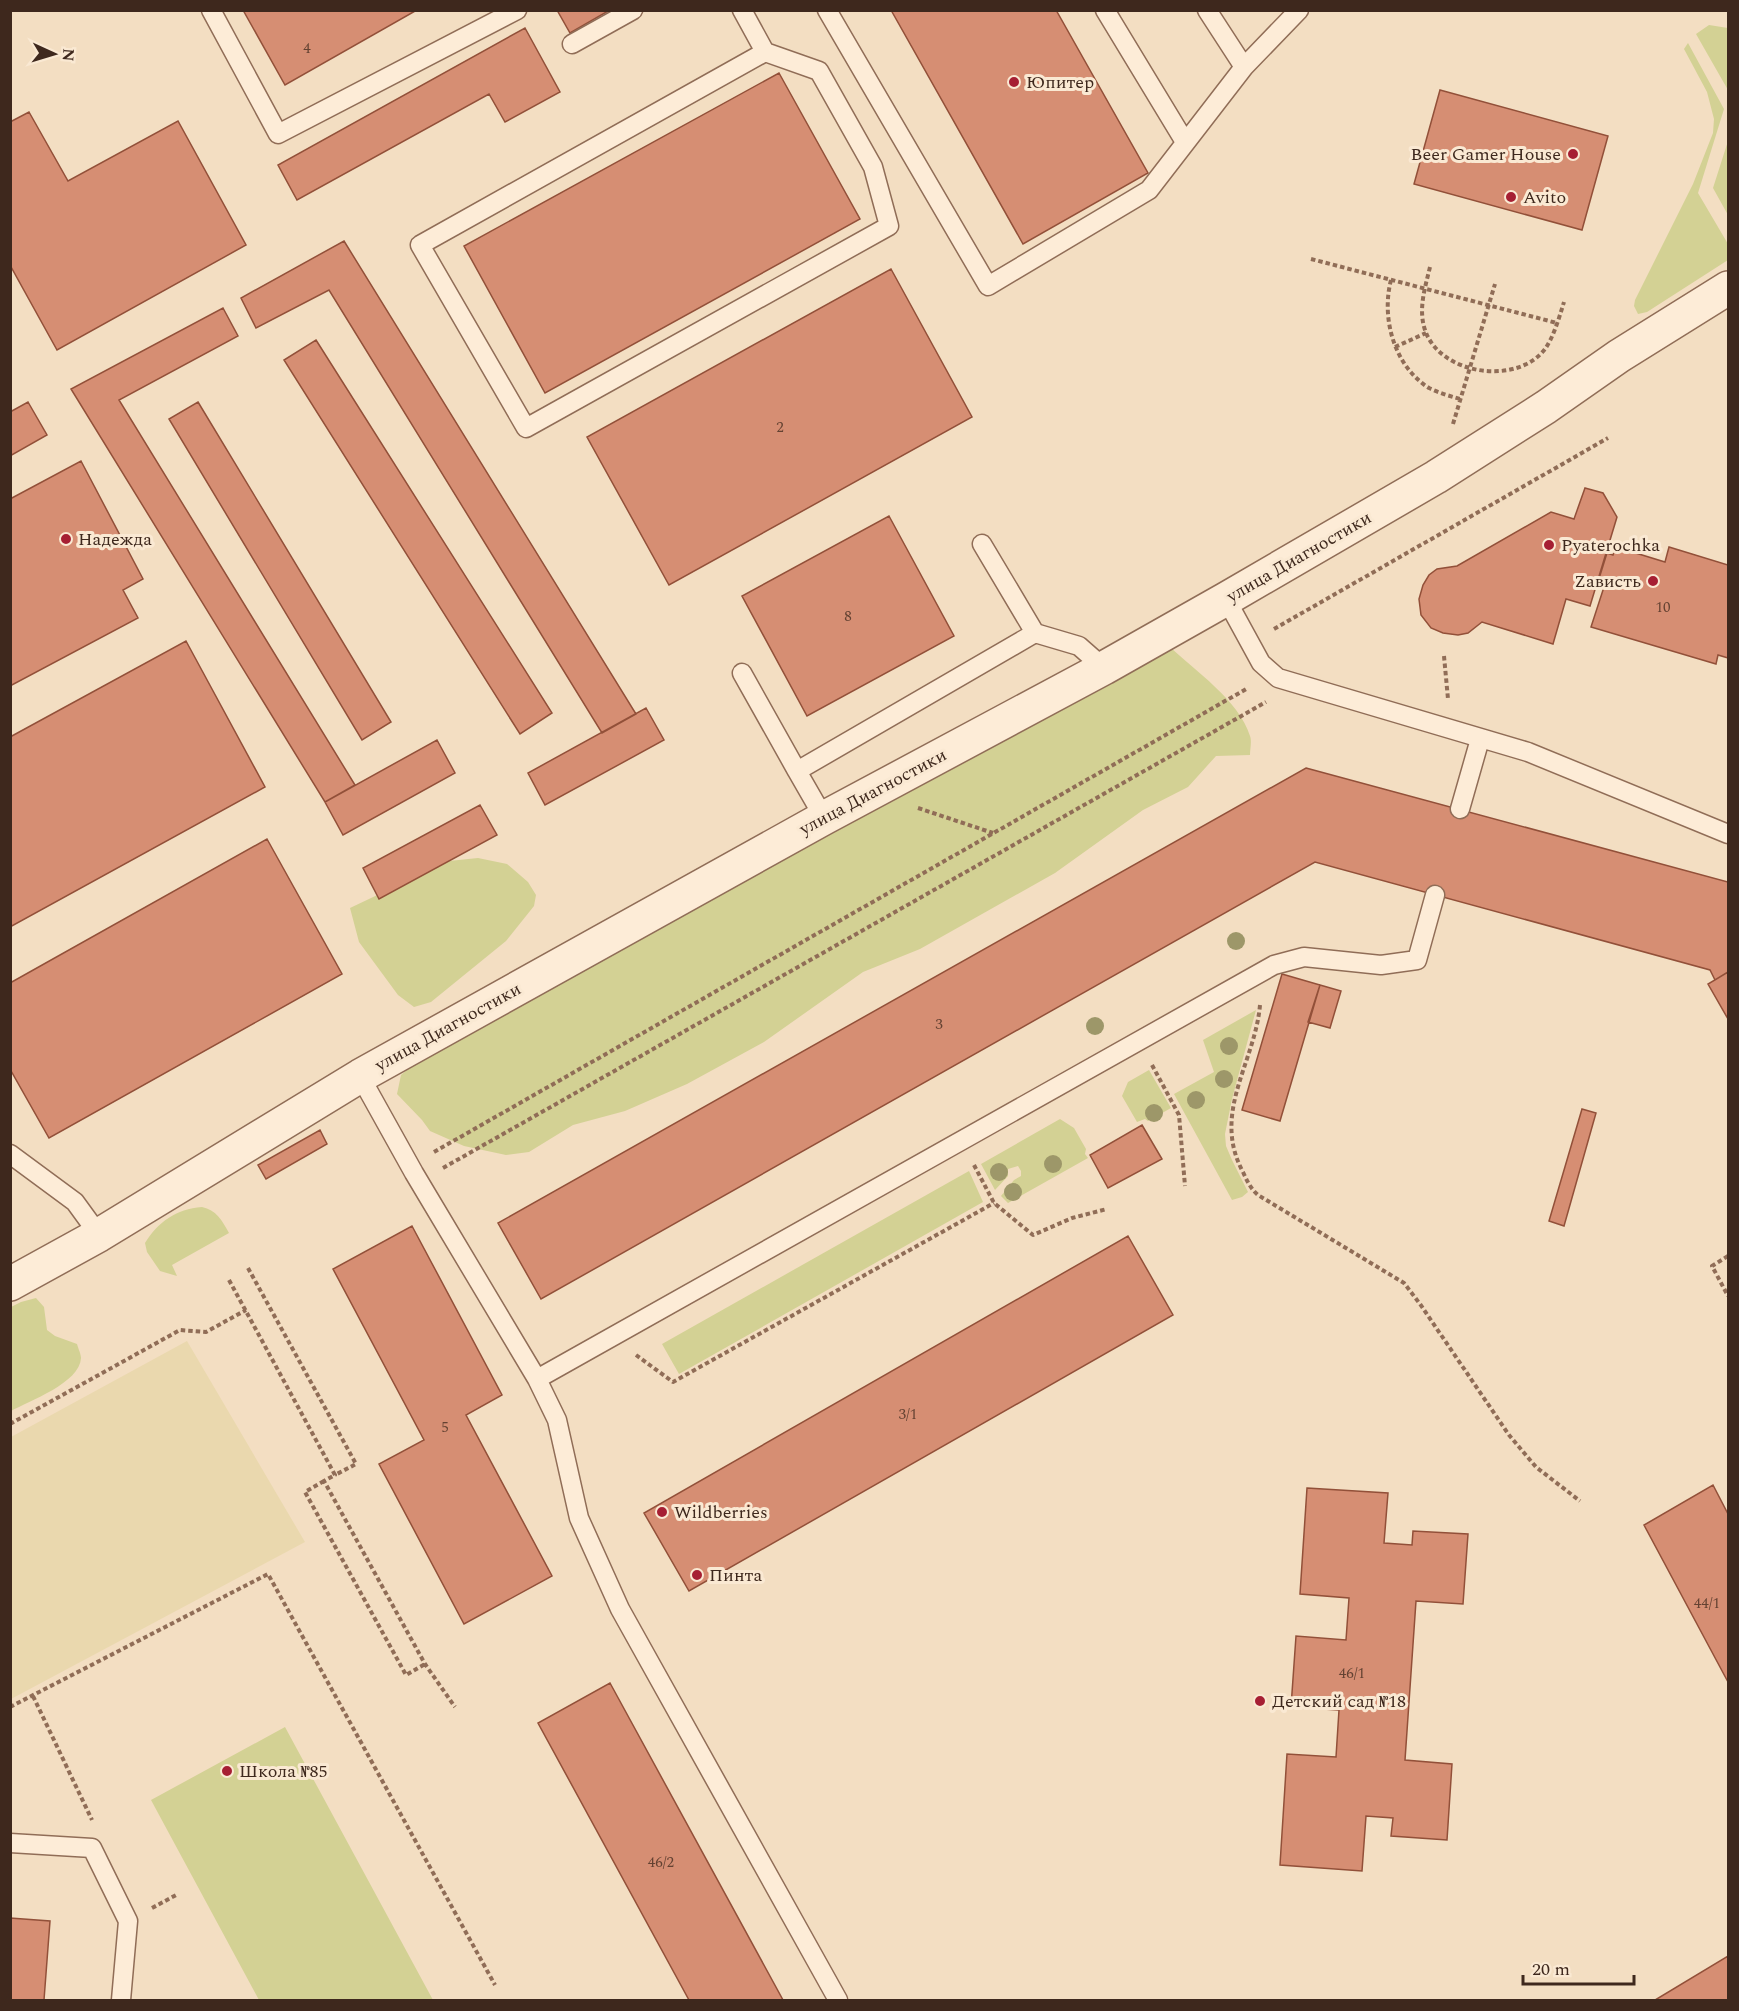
<svg xmlns="http://www.w3.org/2000/svg" width="1739" height="2011" font-family="Spectral,serif">
	<style>
		.farmland { fill: #ead8ae }
		.green { fill: #d3d194 }
		.building { fill: #d68e73; stroke: #925039; stroke-width: 1.5 }
		.lines { fill: none; stroke-linecap: round; stroke-linejoin: round }
		.service-casing { stroke: #906d57; stroke-width: 21 }
		.minor-casing { stroke: #906d57; stroke-width: 36 }
		.path { stroke: #906d57; stroke-width: 4; stroke-dasharray: 4.5 3; stroke-linecap: butt }
		.service { stroke: #fdecd7; stroke-width: 18 }
		.minor { stroke: #fdecd7; stroke-width: 33 }
		.tree { fill: #9d9769 }
		.poi-dot { fill: #a61f33; stroke: #fae9d3; stroke-width: 2 }
		.labels { text-anchor: middle; dominant-baseline: central; stroke-width: 6; stroke-linejoin: round; paint-order: stroke }
		.number-label { font-size: 15px; fill: #644232 }
		.poi-label { font-size: 18px; fill: #3e281d; stroke: #fae9d3; text-anchor: start }
		.street-label { font-size: 18px; fill: #3e281d; stroke: #fae9d3 }
	</style>
	<rect width="100%" height="100%" fill="#f3dec2"/>
	<path class="farmland" d="M187 1341 305 1542 11 1699V1437Z"/>
	<path class="green" d="M1709 25 1728 28V90L1696 34Z
		M1688 43 1724 109 1698 193 1728 244V260L1647 312 1638 314 1634 306 1635 300 1693 184 1713 133 1714 119 1707 92 1684 49Z
		M1728 141V215L1713 188Z
		M1169 646C1195 671 1239 700 1250 736 1252 741 1250 749 1250 755L1216 756 1188 787 1143 810 1055 873 920 949 863 972 764 1042 687 1084 625 1111 573 1125 529 1152 506 1155 464 1146 430 1131 422 1120 397 1094 401 1075 413 1065 672 918 966 761Z
		M478 858 507 864 528 882 536 895 534 906 506 941 431 1002 414 1007 398 995 359 942 350 908 449 861Z
		M1256 1010 1232 1099 1225 1134 1226 1146 1232 1160 1248 1192 1242 1197 1232 1200 1174 1094 1214 1072 1203 1040Z
		M1149 1070 1171 1108 1148 1121 1145 1119 1137 1122 1122 1096 1128 1082Z
		M1060 1119 1074 1128 1086 1149 1085 1154 1088 1158 1008 1203 1001 1196 1014 1180 1021 1176V1171L1018 1166 1008 1169V1176L995 1190 981 1164Z
		M969 1171 983 1202 679 1374 662 1344Z
		M202 1207C216 1210 222 1220 229 1233L172 1265 177 1276 160 1271 147 1252 145 1243C158 1222 176 1209 202 1207Z
		M36 1298 44 1307 47 1330 55 1336 77 1344C78 1348 81 1354 81 1358 80 1383 29 1401 11 1411V1307L21 1302Z
		M285 1727 433 2000H259L151 1800Z"/>
	<path class="building" d="M243 10H417L285 85Z
		M557 10H610L570 33Z
		M891 10H1056L1148 173 1023 244Z
		M525 28 560 92 505 122 489 94 297 200 278 165Z
		M779 73 860 219 545 393 464 246Z
		M1440 90 1608 136 1582 230 1414 184Z
		M29 112 68 181 178 121 246 245 57 350 10 265V122Z
		M344 241 636 714 602 733 329 290 256 328 241 298Z
		M891 269 972 417 669 585 587 437Z
		M223 308 238 336 119 400 355 785 325 802 71 389Z
		M316 340 552 713 520 734 284 360Z
		M28 402 47 435 10 456V412Z
		M198 402 391 722 362 740 169 419Z
		M81 461 143 579 123 590 138 618 10 686V499Z
		M1585 488 1603 493 1617 517 1590 606 1566 599 1553 644 1482 622 1468 633 1458 635 1443 633 1431 628 1421 615 1419 599 1423 585 1429 575 1437 569 1457 566 1551 512 1574 519Z
		M889 516 954 636 807 716 742 596Z
		M1616 547 1665 562 1669 547 1728 565V658L1718 655 1716 664 1591 627 1604 587 1597 585 1607 553 1613 555Z
		M186 641 265 787 10 927V737Z
		M646 708 664 740 545 805 528 773Z
		M437 740 455 773 343 835 325 802Z
		M1306 768 1728 882V972L1715 980 1710 970 1315 862 541 1299 498 1223Z
		M480 805 497 835 379 899 363 868Z
		M267 839 342 974 49 1138 10 1069V983Z
		M1728 972V1019L1708 984Z
		M1282 974 1320 985 1280 1121 1242 1110Z
		M1320 985 1341 991 1330 1028 1308 1022Z
		M1582 1109 1596 1113 1564 1226 1549 1221Z
		M1142 1125 1162 1159 1108 1188 1090 1155Z
		M320 1130 327 1144 266 1179 258 1165Z
		M412 1226 502 1395 466 1415 552 1576 464 1624 379 1464 424 1440 333 1269Z
		M1128 1236 1173 1315 689 1591 644 1513Z
		M1713 1485 1728 1514V1682L1644 1525Z
		M1307 1488 1388 1493 1384 1543 1412 1545 1413 1531 1468 1534 1463 1604 1416 1601 1405 1760 1452 1764 1447 1840 1391 1836 1393 1818 1366 1816 1362 1871 1280 1865 1287 1754 1336 1757 1339 1710 1291 1707 1296 1636 1346 1640 1349 1598 1300 1594Z
		M610 1683 783 2000H689L538 1723Z
		M10 1918 50 1921 44 2000H10Z
		M1728 1956V2000H1655Z"/>
	<g class="lines">
		<defs>
			<path id="service" d="M211 10 278 134 517 10
				M742 10 765 52 819 71 873 167 889 226 526 428 420 245 765 52
				M827 10 988 286 1149 190 1244 67 1299 10
				M1105 10 1185 142
				M1207 10 1244 67
				M572 44 633 10
				M982 544 1035 633 1079 646 1104 668
				M1226 599 1261 663 1278 678 1528 752 1728 834
				M742 673 797 771 1035 633
				M797 771 824 818
				M1460 809 1480 739
				M360 1076 414 1173 537 1379 557 1420 579 1518 620 1609 838 2000
				M10 1154 75 1202 99 1235
				M537 1379 1274 965 1304 957 1381 965 1417 960 1435 895
				M10 1843 92 1848 128 1921 121 2000"/>
			<path id="minor" d="M10 1284 99 1235 360 1076 824 818 1104 668 1226 599 1436 477 1546 407 1619 356 1728 288"/>
		</defs>
		<use href="#service" class="service-casing"/>
		<use href="#minor" class="minor-casing"/>
		<path class="path" d="M1311 259 1557 323
			M1430 267C1425 288 1418 309 1425 330 1440 375 1517 386 1545 349 1554 336 1559 318 1564 302
			M1391 280C1381 318 1394 366 1429 388 1439 393 1450 396 1460 399
			M1395 347 1426 333
			M1453 424 1495 284
			M1274 629 1608 438
			M1444 656 1448 699
			M918 808 993 833
			M1260 1005C1255 1063 1211 1113 1243 1172 1247 1181 1251 1189 1258 1195L1404 1283 1420 1304 1509 1435 1536 1467 1580 1501
			M1152 1065 1179 1115 1185 1186
			M434 1152 1248 688
			M974 1165 994 1203 1033 1235 1072 1218 1107 1209
			M443 1168 1266 702
			M1728 1256 1712 1266 1728 1296
			M248 1268 356 1464 335 1475
			M229 1280 335 1475 324 1481 425 1664 455 1707
			M636 1355 673 1382 994 1203
			M10 1424 180 1330 206 1332 246 1310
			M324 1481 305 1492 406 1675 425 1664
			M33 1696 92 1820
			M10 1707 268 1574 495 1985
			M152 1908 178 1894"/>
		<use href="#service" class="service"/>
		<use href="#minor" class="minor"/>
	</g>
	<g class="tree">
		<circle cx="1236" cy="941" r="9"/>
		<circle cx="1095" cy="1026" r="9"/>
		<circle cx="1229" cy="1046" r="9"/>
		<circle cx="1224" cy="1079" r="9"/>
		<circle cx="1196" cy="1100" r="9"/>
		<circle cx="1154" cy="1113" r="9"/>
		<circle cx="1053" cy="1164" r="9"/>
		<circle cx="999" cy="1172" r="9"/>
		<circle cx="1013" cy="1192" r="9"/>
	</g>
	<g class="poi-dot">
		<circle cx="1014" cy="82" r="6"/>
		<circle cx="1573" cy="154" r="6"/>
		<circle cx="1511" cy="197" r="6"/>
		<circle cx="66" cy="539" r="6"/>
		<circle cx="1549" cy="545" r="6"/>
		<circle cx="1653" cy="581" r="6"/>
		<circle cx="662" cy="1512" r="6"/>
		<circle cx="697" cy="1575" r="6"/>
		<circle cx="1260" cy="1701" r="6"/>
		<circle cx="227" cy="1771" r="6"/>
	</g>
	<g class="labels">
		<g class="number-label">
			<text x="307" y="48">4</text>
			<text x="780" y="427">2</text>
			<text x="1663" y="607">10</text>
			<text x="848" y="616">8</text>
			<text x="939" y="1024">3</text>
			<text x="908" y="1414">3/1</text>
			<text x="445" y="1427">5</text>
			<text x="1707" y="1603">44/1</text>
			<text x="1352" y="1673">46/1</text>
			<text x="661" y="1862">46/2</text>
		</g>
		<g class="poi-label">
			<text x="1026" y="82">Юпитер</text>
			<text x="1561" y="154" text-anchor="end">Beer Gamer House</text>
			<text x="1523" y="197">Avito</text>
			<text x="78" y="539">Надежда</text>
			<text x="1561" y="545">Pyaterochka</text>
			<text x="1641" y="581" text-anchor="end">Zависть</text>
			<text x="674" y="1512">Wildberries</text>
			<text x="709" y="1575">Пинта</text>
			<text x="1272" y="1701">Детский сад №18</text>
			<text x="239" y="1771">Школа №85</text>
		</g>
		<g class="street-label">
			<text transform="translate(1299 557) rotate(-30)">улица Диагностики</text>
			<text transform="translate(873 792) rotate(-28)">улица Диагностики</text>
			<text transform="translate(448 1027) rotate(-29)">улица Диагностики</text>
		</g>
	</g>
	<rect width="1739" height="2011" fill="none" stroke="#3e281d" stroke-width="24"/>
	<g transform="translate(54 54) rotate(94)" stroke="#fae9d3" stroke-width="4.5" paint-order="stroke">
	<path d="M0-4.5L10 22L0 15L-10 22Z" fill="#3e281d"/>
	<text y="-9" font-size="16" font-weight="bold" text-anchor="middle" fill="#3e281d">N</text>
	</g>
	<path d="M1523 1975v9h111v-9" fill="none" stroke="#3e281d" stroke-width="3"/>
	<text x="1532" y="1975" font-size="18" fill="#3e281d" stroke="#fae9d3" stroke-width="4.5" paint-order="stroke">20 m</text>
</svg>
